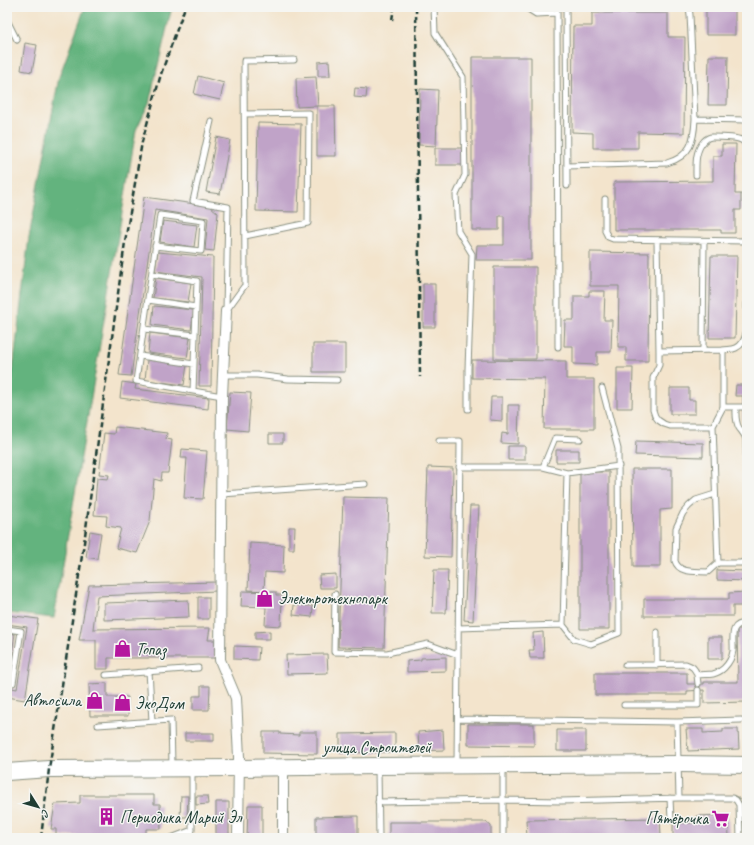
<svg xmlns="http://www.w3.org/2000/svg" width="754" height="845" font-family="Caveat,sans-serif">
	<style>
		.forest { fill: #64b37e; stroke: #427859 }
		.building { fill: #c0a3c8 }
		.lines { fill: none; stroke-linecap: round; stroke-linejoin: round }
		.lane-casing { stroke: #899080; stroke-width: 7 }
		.street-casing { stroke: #899080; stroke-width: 12 }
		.primary-casing { stroke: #899080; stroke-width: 18 }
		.lane { stroke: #fff; stroke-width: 5 }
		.street { stroke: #fff; stroke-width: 10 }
		.primary { stroke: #fff; stroke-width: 16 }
		.rail { stroke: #1f3d34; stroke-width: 2.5; stroke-dasharray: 6 3; stroke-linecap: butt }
		.labels { text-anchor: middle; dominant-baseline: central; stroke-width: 3; stroke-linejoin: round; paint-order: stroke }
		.poi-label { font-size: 17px; fill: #1f3d34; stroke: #f6f6f2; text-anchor: start }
		.street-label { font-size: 17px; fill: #1f3d34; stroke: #f6f6f2 }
	</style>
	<rect width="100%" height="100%" fill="#f6f6f2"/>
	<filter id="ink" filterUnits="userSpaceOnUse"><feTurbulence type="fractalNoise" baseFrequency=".025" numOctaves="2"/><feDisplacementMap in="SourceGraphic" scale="8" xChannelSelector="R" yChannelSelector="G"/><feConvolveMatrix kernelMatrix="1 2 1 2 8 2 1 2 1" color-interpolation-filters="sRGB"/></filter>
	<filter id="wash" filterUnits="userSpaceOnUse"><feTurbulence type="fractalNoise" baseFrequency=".012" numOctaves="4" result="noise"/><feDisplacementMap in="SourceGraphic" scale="16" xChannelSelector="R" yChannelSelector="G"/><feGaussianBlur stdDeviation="0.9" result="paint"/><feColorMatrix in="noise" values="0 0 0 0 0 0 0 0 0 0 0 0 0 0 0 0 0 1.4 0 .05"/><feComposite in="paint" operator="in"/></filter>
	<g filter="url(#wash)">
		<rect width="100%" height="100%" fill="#f3e4cc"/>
		<path class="forest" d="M85 7H172L149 103 136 130 54 618 7 613V419L29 237 59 77Z"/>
		<g id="blocks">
			<path class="building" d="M706 7H735V35H706Z
				M592 13H668V37H685L684 133 638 132V148H593V133L572 132 573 26H592Z
				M25 43 37 45 32 72 21 70Z
				M709 56H728L727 105H708Z
				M472 57H531V260H476L477 245H504V216H499V230H472Z
				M329 61 330 76H318V62Z
				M198 76 224 83 220 100 194 94Z
				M316 77 318 106H335L336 156H317V106L297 107 296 78Z
				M355 88 367 89 366 98 354 97Z
				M420 89 438 90 436 146 419 145Z
				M258 123 301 124 298 212 256 211Z
				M216 137 230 140 220 194 206 192Z
				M722 144H736L735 194H741V210H735V233H721V230H614V182L713 181V156H722Z
				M435 148H462L463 165H435Z
				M144 197 210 206 218 213 214 251 205 250 208 218 155 210 131 376 119 375Z
				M163 221 197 225 194 247 160 242Z
				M158 252 213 257 211 386H199L202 277 155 271Z
				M590 252 649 253 648 361H626V347H618L619 286H590Z
				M711 256H737L735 338H709Z
				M494 267H536V359H494Z
				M156 278 191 283 188 302 153 298Z
				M423 284H435V327H423Z
				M589 291H605L604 320H612L611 352H597V365L573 364V346H564L565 320H574V296H589Z
				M154 306 194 310 191 330 152 325Z
				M150 333 190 338 187 358 148 353Z
				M313 344H345V372H313Z
				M147 360 187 365 184 385 145 380Z
				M472 360 566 361V379H594V429H544L545 379 472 378Z
				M617 368H633L632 408H617Z
				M122 382 136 384 135 389 209 398 208 409 120 398Z
				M736 385H747V421H743V396H735Z
				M670 388H689V400H695V414H670Z
				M230 392 251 393 248 431 227 429Z
				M491 397H502V421L490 420Z
				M508 405H519L518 444 501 443 502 433 508 434Z
				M115 427 167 433 166 439 172 440 168 473H162L161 481 154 479 150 521 137 553 116 548 121 528 106 526 107 516 94 515 97 478 108 479 109 475 99 474 104 433 114 434Z
				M269 434H283V443H269Z
				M636 441 703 443V457L635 455Z
				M508 446H525V460H508Z
				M182 449 207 451 203 499 184 498 187 458H181Z
				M556 450H579V462H556Z
				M428 467 453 468 451 557 425 556Z
				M632 469H672V509L660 510V567H633Z
				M580 472H609V629H580Z
				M343 497 389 498 384 648 338 647Z
				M470 506H479L473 621 464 620Z
				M289 527H295L294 549H289Z
				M90 531 101 533 97 559 86 557Z
				M250 543 284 545 283 573 265 572 264 591 248 590Z
				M434 570H448L446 613H432Z
				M717 570 747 571V581L717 580Z
				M336 574V588H320L319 575Z
				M217 582V591L97 596 93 629 210 628 208 640H215V658H108V669H96V640H79L89 585Z
				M242 591 276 592V595H282L281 626 265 625 266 607 241 606Z
				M747 592V606H733V616H644V599H729V593Z
				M198 597H209V619H198Z
				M188 600 189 617 104 620V603Z
				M294 605 313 606 312 617 293 615Z
				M7 615 38 619 25 700 7 697V687L17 689 27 627 7 624Z
				M737 629H747V702L704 703V690L687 691V695H595V673H687V684H704V682H738Z
				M270 631V639H255V632Z
				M543 632 544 658H530L529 650H534L533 633Z
				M7 633 15 634 8 680H7Z
				M708 637H722V659H708Z
				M234 646 259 647 258 660 234 659Z
				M327 654 328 673 287 674 286 655Z
				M446 657V671L407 672V661L421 660V658Z
				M107 683V697H128V716H90L89 684Z
				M201 686H210L209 710H193V696H201Z
				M468 724H534V746L468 745Z
				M686 729H703V733L723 732V729H738L739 749 688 751Z
				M443 730 444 750 419 751 418 732Z
				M557 730H586V751H557Z
				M263 732H280V734L299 735V732H317V754L263 753Z
				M185 733H214V741H185Z
				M395 733V752L340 753V734Z
				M80 795H154V804H160L161 829H146V835L56 836V829H51L55 804 80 803Z
				M181 796H188L187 817H180Z
				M196 796H207L208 804 196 805Z
				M742 801H747V817H742Z
				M216 802H229V838H216Z
				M248 805H262V838H247Z
				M728 815 729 838H673V823H696V816Z
				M358 816V838H316V817Z
				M660 818 661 836 527 838 526 820Z
				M389 822H486L491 826V838H389Z"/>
		</g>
	</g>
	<g filter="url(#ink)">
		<use href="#blocks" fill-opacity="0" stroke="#899080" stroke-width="1"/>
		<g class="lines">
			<defs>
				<path id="lane" d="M434 7 435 33 463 77 465 175 456 195 458 231 472 254 468 369V409
					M525 7 536 14 557 13
					M557 7 558 347
					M566 7 567 186
					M689 7 690 15 695 119 747 120
					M7 20 17 40
					M244 114 309 113 308 223 245 236
					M211 121 193 201 228 207 226 310
					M567 166 667 163C691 156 694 141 695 119
					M696 175C696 163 695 151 704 141 706 139 708 137 712 137 718 137 735 137 741 140 744 141 745 144 747 147
					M605 199V231L608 237 613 239 747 241
					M657 240 659 351 723 350V407H743
					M155 246 201 251 203 221 160 215 136 381 222 396
					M152 274 197 281 193 391
					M148 300 196 307
					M226 311 245 285 244 61 294 60
					M144 329 195 335
					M703 350 704 241
					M723 350C727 349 732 350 736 348 750 342 747 317 747 304
					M659 351V365L653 378V410L655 416 658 420 664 424 670 426H713L723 407
					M140 356 194 364
					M223 375H257L288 379 337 380
					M736 407C736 414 735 421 739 428 742 432 745 434 746 440L747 484
					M713 426 718 563
					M439 441H460L457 763
					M543 467 555 438 580 439
					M567 473 619 466
					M222 494 365 484
					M715 494 696 500 689 506 683 513 676 528 675 561C679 574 696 571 708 572L718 563H741L747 560
					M335 594 334 652 387 653 428 644 458 655
					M563 625 574 639 591 644 619 633 618 449 602 388
					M458 628 563 625 567 473 543 467H459
					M7 629 21 631 13 683 7 682
					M657 632V665
					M625 665 686 664C692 666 695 668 697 675
					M149 671 152 721
					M106 675 198 668
					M698 684 697 675C702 674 708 675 713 674 717 673 721 671 724 668 728 664 732 658 733 651 734 639 728 623 747 623
					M624 705H698V690
					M458 719 677 722 741 720
					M677 722 679 798
					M98 725 171 720 172 765
					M378 769 379 838
					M670 798 671 820
					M378 802 503 800 561 801 679 798H732L736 800 739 805 740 838
					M171 838 192 830V769
					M190 838 192 830
					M503 838V766"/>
				<path id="street" d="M226 311 222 396 220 660 236 698 239 757 238 838
					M283 767V838"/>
				<path id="primary" d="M7 772 49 769 239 768 378 766 679 764 747 765"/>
			</defs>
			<use href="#lane" class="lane-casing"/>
			<use href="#street" class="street-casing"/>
			<use href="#primary" class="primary-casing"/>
			<use href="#lane" class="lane"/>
			<use href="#street" class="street"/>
			<use href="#primary" class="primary"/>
			<path class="rail" d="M416 7 420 377
				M392 20 394 7
				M41 838 49 769 84 543 125 242 142 142 161 74 185 7"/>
		</g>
	</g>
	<defs>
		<symbol id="shop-bare" viewBox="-9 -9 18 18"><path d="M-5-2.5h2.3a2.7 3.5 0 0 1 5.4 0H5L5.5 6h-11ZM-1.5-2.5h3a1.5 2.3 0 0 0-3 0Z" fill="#b5179e" stroke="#f6f6f2" stroke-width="2.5" paint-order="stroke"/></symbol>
		<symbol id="building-bare" viewBox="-9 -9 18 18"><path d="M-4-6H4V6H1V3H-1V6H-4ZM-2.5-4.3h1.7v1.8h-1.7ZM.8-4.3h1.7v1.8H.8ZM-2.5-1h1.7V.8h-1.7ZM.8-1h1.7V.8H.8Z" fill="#b5179e" stroke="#f6f6f2" stroke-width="2.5" paint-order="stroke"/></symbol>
		<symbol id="supermarket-bare" viewBox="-9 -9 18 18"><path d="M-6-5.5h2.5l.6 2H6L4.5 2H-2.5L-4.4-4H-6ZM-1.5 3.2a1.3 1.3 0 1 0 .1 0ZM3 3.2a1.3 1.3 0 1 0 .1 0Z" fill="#b5179e" stroke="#f6f6f2" stroke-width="2.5" paint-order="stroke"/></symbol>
	</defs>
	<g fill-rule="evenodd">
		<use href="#shop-bare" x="252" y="586" width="25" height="25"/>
		<use href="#shop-bare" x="110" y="636" width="25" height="25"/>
		<use href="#shop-bare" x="82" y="688" width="25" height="25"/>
		<use href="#shop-bare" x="110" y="690" width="25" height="25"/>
		<use href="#building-bare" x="94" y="804" width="25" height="25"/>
		<use href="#supermarket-bare" x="708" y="806" width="25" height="25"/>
	</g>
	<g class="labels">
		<g class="poi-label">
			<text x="278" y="598">Электротехнопарк</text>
			<text x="136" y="649">Топаз</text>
			<text x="81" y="700" text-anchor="end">Автосила</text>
			<text x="135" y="703">ЭкоДом</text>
			<text x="120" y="817">Периодика Марий Эл</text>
			<text x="708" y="818" text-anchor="end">Пятёрочка</text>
		</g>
		<g class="street-label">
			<text x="377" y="747">улица Строителей</text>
		</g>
	</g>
	<rect width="754" height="845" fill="none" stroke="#f6f6f2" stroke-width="24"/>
	<g transform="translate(38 807) rotate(127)" stroke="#f6f6f2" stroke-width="3" paint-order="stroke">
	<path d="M0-3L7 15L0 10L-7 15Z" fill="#1f3d34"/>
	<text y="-6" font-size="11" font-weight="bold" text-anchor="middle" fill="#1f3d34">С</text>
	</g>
</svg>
